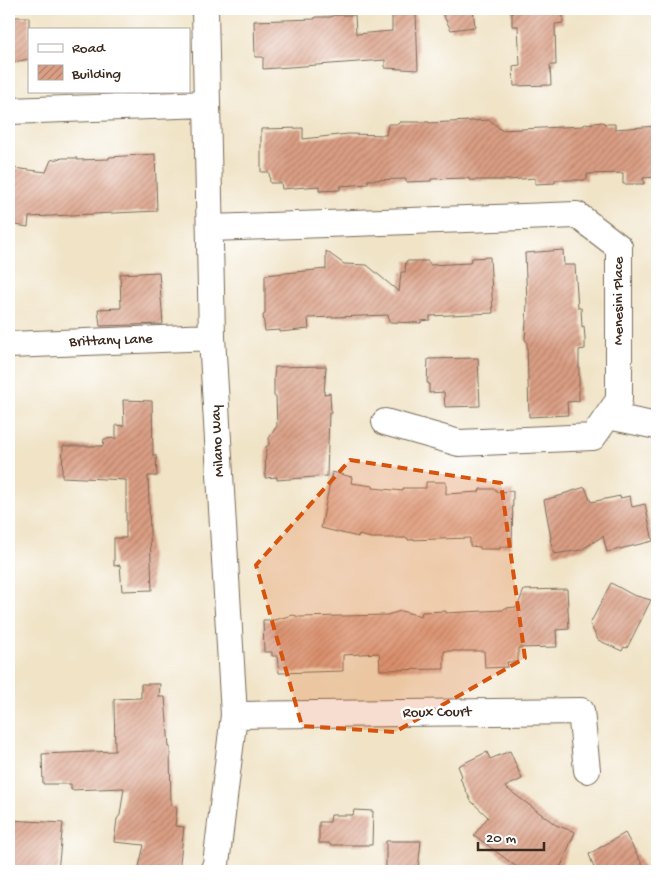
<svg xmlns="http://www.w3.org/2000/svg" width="666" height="880" font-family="'Gochi Hand',sans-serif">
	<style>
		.building { fill: url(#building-hatch) }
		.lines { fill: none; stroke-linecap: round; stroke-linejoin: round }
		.minor-casing { stroke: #7a6b59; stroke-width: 28 }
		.minor { stroke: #fff; stroke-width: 26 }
		.marked { fill: #d7540e; fill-opacity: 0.2; stroke: #d7540e; stroke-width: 4; stroke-dasharray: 10 6; stroke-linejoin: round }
		.labels { text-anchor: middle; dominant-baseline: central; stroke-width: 5; stroke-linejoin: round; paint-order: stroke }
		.street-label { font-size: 15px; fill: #3b2a1e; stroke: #fff }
	</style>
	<defs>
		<pattern id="building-hatch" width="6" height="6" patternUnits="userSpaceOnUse" patternTransform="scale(1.25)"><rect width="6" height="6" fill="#da9e84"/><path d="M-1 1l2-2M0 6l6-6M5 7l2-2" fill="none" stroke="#b2816b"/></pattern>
	</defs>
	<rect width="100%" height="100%" fill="#fff"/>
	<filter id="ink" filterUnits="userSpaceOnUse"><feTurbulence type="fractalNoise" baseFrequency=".02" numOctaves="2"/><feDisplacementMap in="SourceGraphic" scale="10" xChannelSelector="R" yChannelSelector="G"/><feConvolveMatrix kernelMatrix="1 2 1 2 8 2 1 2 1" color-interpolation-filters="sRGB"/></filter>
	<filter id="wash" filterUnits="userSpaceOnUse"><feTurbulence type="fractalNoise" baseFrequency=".0096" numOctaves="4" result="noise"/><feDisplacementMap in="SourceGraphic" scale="20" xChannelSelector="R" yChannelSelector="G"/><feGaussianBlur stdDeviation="1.12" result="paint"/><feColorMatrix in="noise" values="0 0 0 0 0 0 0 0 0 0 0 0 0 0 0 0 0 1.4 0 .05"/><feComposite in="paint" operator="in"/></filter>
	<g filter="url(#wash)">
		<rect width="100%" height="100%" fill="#f0e3c6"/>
		<g id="blocks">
			<path class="building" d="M440 9H473L475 27 451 30Z
				M512 9H563V23L555 24 556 65H550L551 85 514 86 513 66 520 65 518 26H512Z
				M416 12 418 70 385 68V60L263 69V57H255L254 21 315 19V17H331L334 15H355L356 34 392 31V13Z
				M9 17H29V59L9 63Z
				M490 120 501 130 583 126 585 124 603 122 605 124H615V129L657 126V177L643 178 644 184H623V173L587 174V180H555V183L535 184V178L508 180H469V178L431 179V181L406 182V179L368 180V184L340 186V190L319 191V186L282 189 281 183H270L269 172H261V129L303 128V139L348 134 386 135 388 124H398L400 122H429V123Z
				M155 154 157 211 29 217 28 227 9 224V174L12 175 13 168 46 172 51 160 63 158H77V160L109 159V157Z
				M563 250 564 265H575L578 308H581L582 327 584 326 585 338V349L579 350V401L567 402 568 415 529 417 527 343 525 339 527 304 525 253Z
				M326 251 344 264 367 265 399 292 401 272H405L406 261H428L430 265 470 263 472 258 490 257 493 313 430 316V320L421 321V323L389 322 388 315 308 318 309 329 280 332V330L265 331 263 315 265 314V275L326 269Z
				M159 272 163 324 100 326 98 309 121 308 120 274Z
				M478 358 480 406 445 407 444 392 429 393V383H427L428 359Z
				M326 366 324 394 330 393 331 413H329L327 476 277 480V477L265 478 266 447 269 445V438L277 426 276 396H274V377L275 367Z
				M123 400 152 401 153 455H156L157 476H148L152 590 122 591 120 565 114 566V538H126V480L62 477 63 446H103L104 439 116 438V425L124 426Z
				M332 472 352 477 351 483 373 486V488L403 491V488H426V482H446V494L479 492 480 489H496V492L513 491 512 547H500V549H480V547L470 546V538L408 540V538H372L358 535V537L321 528Z
				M585 487 591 502 620 496V498L630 496 632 507 645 504 653 541 607 552 603 536 581 550 554 554 550 539 551 538 544 500 563 495V494Z
				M611 583 633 595 651 600 627 648 624 647 622 651 598 640 590 624Z
				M567 589 569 629 556 630 557 647 518 648V662H507L508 667 485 668 484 651H444V669L380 670 379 653 343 655V671L279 673 277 656H272V652H264L263 620H274L293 615 300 617 387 615 401 611 421 616 422 612 446 611V613L503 610 505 608 517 607 524 590Z
				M141 684H160L159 697H165L169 747H170L171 806 177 807 175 826 184 827 179 871H138L144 845 114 842 117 819 120 815 124 788 71 790V784H43L42 754 115 751 114 699 141 698Z
				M510 751 522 779 505 787 556 825 575 832 559 871H522L474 835 488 817 471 801 460 778 462 776 458 766 487 752 490 759Z
				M354 810 373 811 372 845H330L329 843H319V822H330L331 815H353Z
				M9 820 63 823 58 871H9Z
				M625 833 646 871H595L589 854Z
				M386 841H421L418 870 386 869Z"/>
		</g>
	</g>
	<g filter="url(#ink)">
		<use href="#blocks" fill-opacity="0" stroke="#7a6b59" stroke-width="1"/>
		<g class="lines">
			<defs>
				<path id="minor" d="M205 9 212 337 234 715 216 864 213 871
					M9 111 207 104
					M210 228 577 215 619 247V400L593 437 459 443 385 422
					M9 345 212 337
					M608 416 657 426
					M234 715 581 711 587 770"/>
			</defs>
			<use href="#minor" class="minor-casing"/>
			<use href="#minor" class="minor"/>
		</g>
	</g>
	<path class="marked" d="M350 460 501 483 525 658 395 732 302 726 256 565Z"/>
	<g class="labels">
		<g class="street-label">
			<text transform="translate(619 301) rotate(-90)">Menesini Place</text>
			<text transform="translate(111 341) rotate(-2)">Brittany Lane</text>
			<text transform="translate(218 441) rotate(-93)">Milano Way</text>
			<text transform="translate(437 713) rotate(-1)">Roux Court</text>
		</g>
	</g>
	<rect width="666" height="880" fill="none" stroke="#fff" stroke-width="30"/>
	<rect x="28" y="28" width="162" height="65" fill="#ffffff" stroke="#b1aaa5"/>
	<rect x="38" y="44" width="25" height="8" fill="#ffffff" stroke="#b1aaa5"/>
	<text x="72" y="52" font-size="15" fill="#3b2a1e">Road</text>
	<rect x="38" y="65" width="25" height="15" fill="url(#building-hatch)" stroke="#b1aaa5"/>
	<text x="72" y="78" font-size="15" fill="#3b2a1e">Building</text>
	<path d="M478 842v8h66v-8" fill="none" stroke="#3b2a1e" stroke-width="2.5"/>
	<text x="486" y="842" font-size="15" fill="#3b2a1e" stroke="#ffffff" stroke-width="4" paint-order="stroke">20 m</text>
</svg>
